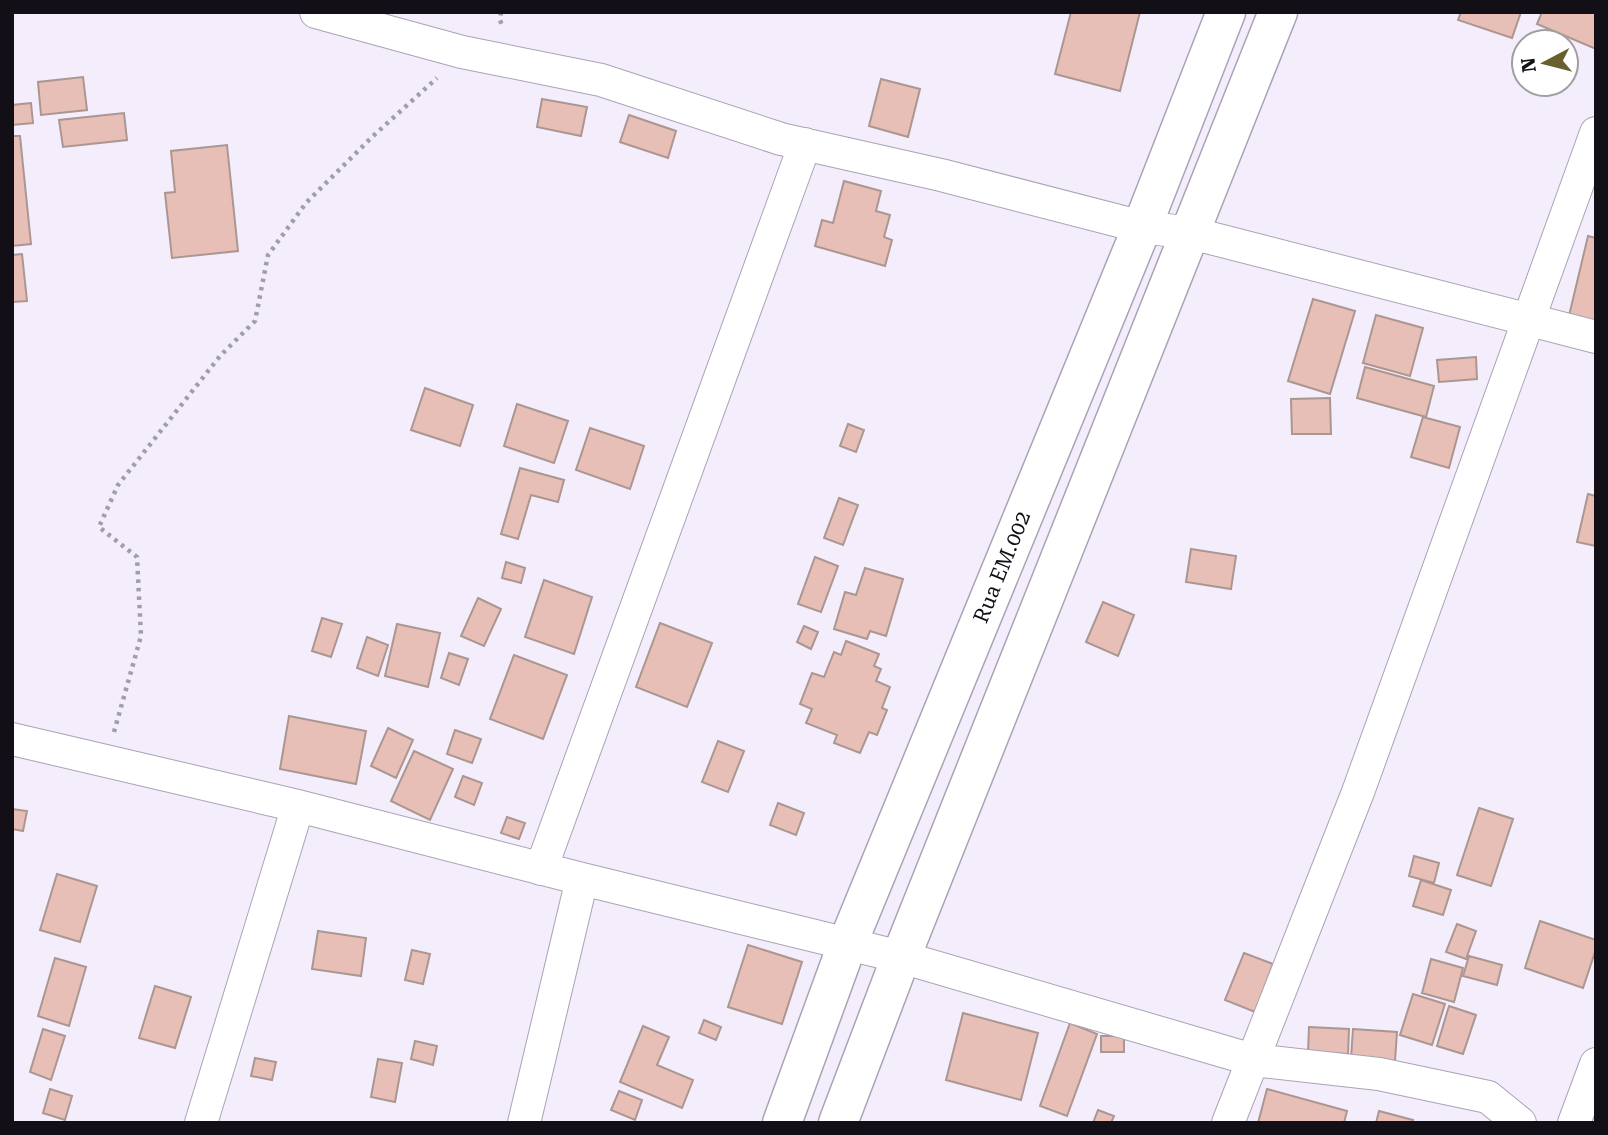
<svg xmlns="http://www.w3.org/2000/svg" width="1608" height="1135" font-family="'Roboto Serif',serif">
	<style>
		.building { fill: #e8bfb7; stroke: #ab9691; stroke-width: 2 }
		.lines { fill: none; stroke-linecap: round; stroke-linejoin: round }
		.minor-casing { stroke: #aaa3b5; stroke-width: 34 }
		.tertiary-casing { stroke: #aaa3b5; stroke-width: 41 }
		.path { stroke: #a19da9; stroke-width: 4.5; stroke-dasharray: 3.5 5; stroke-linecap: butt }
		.minor { stroke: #fff; stroke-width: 32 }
		.tertiary { stroke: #fff; stroke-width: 38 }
		.labels { text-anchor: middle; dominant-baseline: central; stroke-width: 5; stroke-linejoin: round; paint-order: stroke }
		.street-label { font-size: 21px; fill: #121016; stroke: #fff }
	</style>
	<rect width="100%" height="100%" fill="#f3edfc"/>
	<path class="building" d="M1071 12H1140L1120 91 1055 74Z
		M1461 12H1521L1512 38 1458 20Z
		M1542 12H1596V49L1537 24Z
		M83 77 87 110 41 115 38 82Z
		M881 79 920 89 908 137 869 126Z
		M542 99 587 107 581 136 537 127Z
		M31 103 33 123 12 125V105Z
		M124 113 127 140 63 147 59 120Z
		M629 115 676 131 668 158 620 142Z
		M12 136H20L31 244 12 246Z
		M227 145 238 251 172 258 165 193 175 192 171 151Z
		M844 181 881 191 876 211 890 215 884 237 892 240 885 266 815 246 822 220 833 223Z
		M1588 236 1596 238V327L1568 320Z
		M22 254 27 301 12 302V255Z
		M1313 299 1355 311 1330 394 1288 381Z
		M1376 315 1423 328 1410 376 1363 363Z
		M1476 357 1477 379 1439 382 1437 360Z
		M1365 367 1434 386 1426 417 1357 398Z
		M425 388 473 405 460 446 411 430Z
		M1330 398 1331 434H1292L1291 399Z
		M517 404 568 421 554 463 504 446Z
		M1423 417 1460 427 1449 468 1411 457Z
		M848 424 864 430 856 452 840 446Z
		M590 428 644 446 630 489 576 470Z
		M520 468 564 480 558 502 531 495 518 539 501 534Z
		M1588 494 1596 496V546L1577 542Z
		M839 498 858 505 843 545 824 538Z
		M1191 549 1236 556 1231 589 1186 582Z
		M815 557 838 566 821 612 798 604Z
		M506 562 525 568 521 583 502 578Z
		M865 568 903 579 886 636 870 631 867 639 834 629 845 592 856 595Z
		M544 580 592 597 574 654 525 637Z
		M478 598 501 609 484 646 461 636Z
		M1103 602 1134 615 1118 656 1086 642Z
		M322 618 342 624 331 657 312 651Z
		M660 623 712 643 687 707 636 687Z
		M397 624 440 633 428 687 385 676Z
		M804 626 818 632 811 649 797 642Z
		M367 637 388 645 378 676 357 668Z
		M846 641 879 654 874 666 881 669 876 681 890 687 882 708 887 710 877 735 869 732 860 753 834 743 837 735 806 723 812 709 800 704 812 673 824 677 834 652 841 655Z
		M449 653 468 659 459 685 441 678Z
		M514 655 567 675 543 739 490 719Z
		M289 716 366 731 356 784 280 769Z
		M388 728 413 740 396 778 371 766Z
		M455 730 481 739 472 763 447 754Z
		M718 741 744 751 728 792 702 782Z
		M414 751 453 769 430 820 391 801Z
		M463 776 482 783 474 805 455 797Z
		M778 803 804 813 796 835 770 825Z
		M1479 808 1513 819 1491 886 1457 875Z
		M12 809 27 811 23 831 12 829Z
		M507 817 525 823 519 839 501 833Z
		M1414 856 1439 863 1434 883 1409 876Z
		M57 874 97 886 80 942 40 930Z
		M1421 880 1451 890 1443 915 1413 906Z
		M1540 921 1596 940V949L1583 988 1525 968Z
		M1457 924 1476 931 1466 959 1446 952Z
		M318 931 366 938 361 976 312 969Z
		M748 945 802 962 782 1024 728 1007Z
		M412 950 430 954 423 984 405 980Z
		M1244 953 1273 964 1255 1012 1225 1000Z
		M1469 956 1502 965 1497 985 1463 976Z
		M55 958 86 967 69 1026 38 1016Z
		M1431 959 1463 968 1454 1002 1422 993Z
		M155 986 191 997 175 1048 139 1038Z
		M1413 994 1445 1004 1432 1045 1400 1035Z
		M1449 1006 1476 1015 1463 1054 1437 1046Z
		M963 1013 1038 1033 1021 1100 946 1080Z
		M704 1020 721 1027 716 1040 699 1033Z
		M1070 1023 1097 1034 1067 1116 1040 1106Z
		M643 1026 669 1037 657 1065 693 1080 682 1108 620 1082Z
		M1309 1027 1349 1029 1348 1054 1308 1052Z
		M43 1029 65 1036 51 1080 30 1072Z
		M1353 1029 1397 1032 1395 1061 1351 1058Z
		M1101 1036H1124V1052H1101Z
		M415 1041 437 1046 433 1065 411 1059Z
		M255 1058 276 1062 272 1080 251 1076Z
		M378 1059 402 1063 395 1102 371 1097Z
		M50 1089 72 1096 65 1120 43 1113Z
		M1267 1089 1347 1111 1344 1123H1258Z
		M619 1091 642 1100 635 1120 611 1110Z
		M1098 1110 1114 1116 1111 1123H1093Z
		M1379 1111 1413 1120 1412 1123H1376Z"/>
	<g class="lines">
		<defs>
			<path id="minor" d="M316 12 462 52 601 80 781 139 941 175 1142 227 1191 233 1596 337
				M12 739 298 806 582 879 901 957 1253 1060 1379 1074 1488 1097 1520 1123
				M541 869 805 144
				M201 1123 298 806
				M524 1123 582 879
				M1228 1123 1358 792 1596 133
				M1574 1123 1596 1064"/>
			<path id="tertiary" d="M782 1123 847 945 1142 227 1226 12
				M838 1123 901 957 1278 12"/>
		</defs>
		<use href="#minor" class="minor-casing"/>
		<use href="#tertiary" class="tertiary-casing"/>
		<path class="path" d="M501 12 500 20 503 28
			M114 732 141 636 137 557 99 527 118 485 220 356 255 321 268 255 306 203 372 137 437 78"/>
		<use href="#minor" class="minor"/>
		<use href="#tertiary" class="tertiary"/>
	</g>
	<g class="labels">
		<g class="street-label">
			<text transform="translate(1002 567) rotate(-68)">Rua EM.002</text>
		</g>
	</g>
	<rect width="1608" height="1135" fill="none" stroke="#121016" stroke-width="28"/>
	<g transform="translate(1545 63) rotate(263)"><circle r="33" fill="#ffffff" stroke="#a09fa2" stroke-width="2"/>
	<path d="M0-5L12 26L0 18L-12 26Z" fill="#69602d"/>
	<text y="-10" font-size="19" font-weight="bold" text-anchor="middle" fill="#121016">N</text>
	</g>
</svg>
